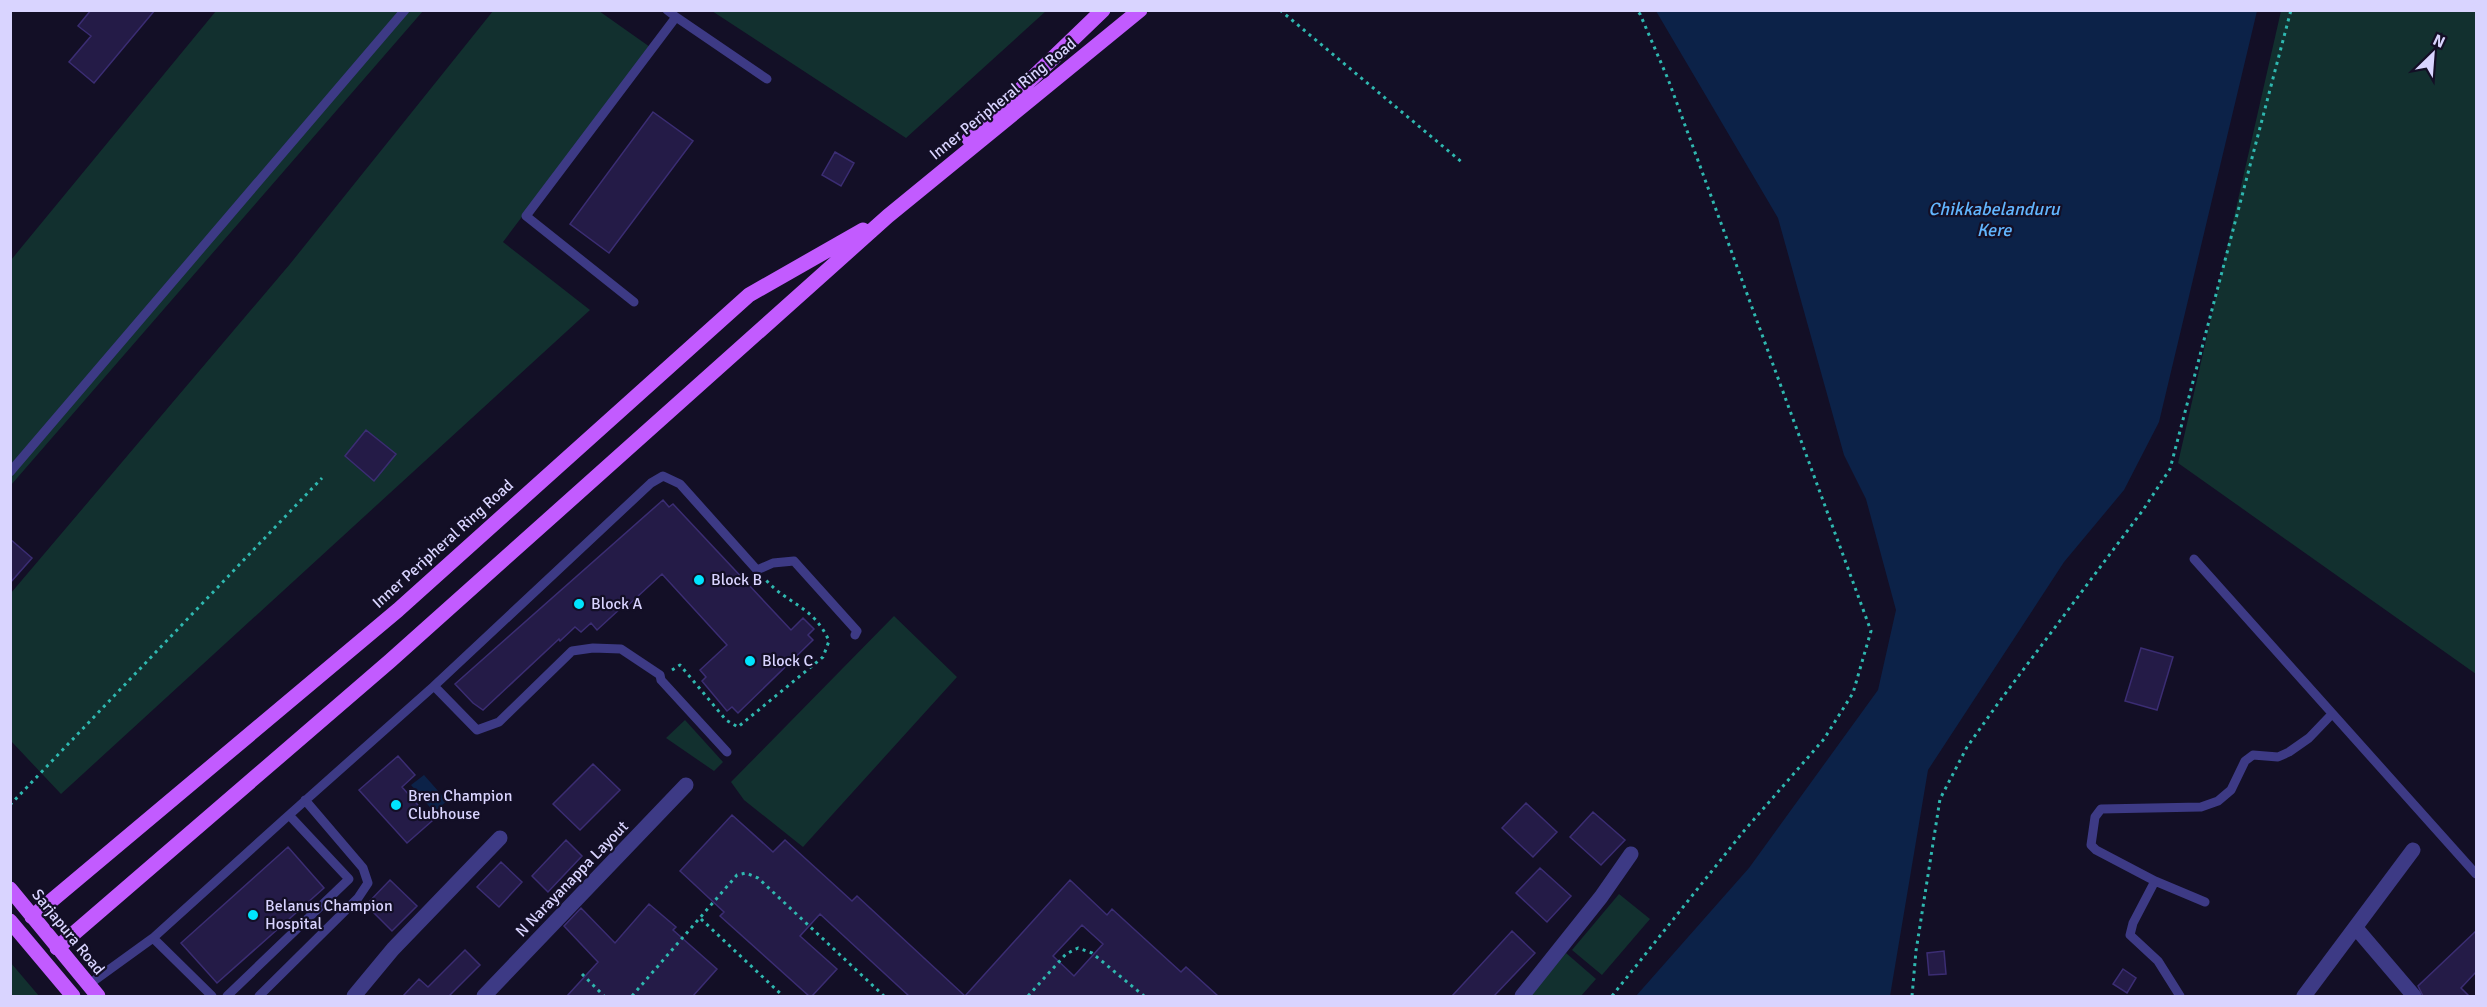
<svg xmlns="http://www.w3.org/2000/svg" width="2487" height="1007" font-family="Signika,sans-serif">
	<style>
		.green { fill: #12302f }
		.water { fill: #0c2248 }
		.building { fill: #241b47; stroke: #3b2d73; stroke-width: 1.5; fill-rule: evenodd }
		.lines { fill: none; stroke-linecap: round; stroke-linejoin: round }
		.path { stroke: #2fb8b0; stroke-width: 3; stroke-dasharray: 3 4.5; stroke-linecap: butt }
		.lane { stroke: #3d3a85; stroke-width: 9 }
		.street { stroke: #3d3a85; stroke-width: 15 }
		.primary { stroke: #c25bff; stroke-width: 15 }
		.poi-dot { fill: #00e5ff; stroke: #130f26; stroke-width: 2 }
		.labels { text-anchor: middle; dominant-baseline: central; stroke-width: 4.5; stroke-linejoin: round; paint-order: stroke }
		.street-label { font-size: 16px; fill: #d9d4ff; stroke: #130f26 }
		.poi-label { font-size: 16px; fill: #d9d4ff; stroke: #130f26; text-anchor: start }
		.water-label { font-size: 18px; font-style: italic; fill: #62b6ff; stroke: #130f26 }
	</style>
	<rect width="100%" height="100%" fill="#130f26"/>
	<path class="green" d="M216 11H423L11 485V260Z
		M493 11H599L650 47 503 242 590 310 61 794 11 741V593L290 264Z
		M712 11 1046 10V11L906 138Z
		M2281 11H2476V674L2178 463Z
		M894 616 957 677 803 847 744 800 731 782Z
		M685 720 723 762 714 771 666 738Z
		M1619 894 1650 919 1602 975 1572 950Z
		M1566 953 1596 979 1581 996H1529Z
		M10 963H11L39 996H11Z"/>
	<path class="water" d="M1656 11H2257L2159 422 2124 490 2064 562 1928 770 1890 996H1636L1749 868 1878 690 1896 610 1866 499 1844 455 1778 218Z
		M424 775 447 801 434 812 411 785Z"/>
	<path class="building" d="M91 10H155L94 83 69 62 91 36 78 26Z
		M653 112 693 141 609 253 570 224Z
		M835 152 854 163 841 186 822 175Z
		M366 430 396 454 374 481 345 456Z
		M663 500 669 507 673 504 791 630 803 618 814 629 808 635 813 640 738 713 732 707 727 711 702 681 706 677 700 670 727 645 662 574 624 609 622 607 597 630 591 623 581 632 575 627 560 641 559 639 483 710 473 703 455 684Z
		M10 539 32 558 10 583Z
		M2141 648 2173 657 2157 710 2125 701Z
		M398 756 415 775 402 787 432 821 407 843 359 790Z
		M593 764 620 790 580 830 553 804Z
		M1526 803 1557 832 1533 857 1502 828Z
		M1593 812 1625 840 1601 865 1570 837Z
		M732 815 773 852 785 840 852 901 857 896 965 996 1070 880 1107 915 1112 909 1181 972 1186 967 1218 996H909L820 914 800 936 837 969 812 996H809L720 916 724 912 680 871ZM1082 925 1103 944 1074 976 1053 956Z
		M566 840 582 856 548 892 532 876Z
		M288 847 324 888 217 983 181 943Z
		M501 862 522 882 499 907 477 887Z
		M1540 868 1571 896 1547 922 1516 893Z
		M390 880 417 906 392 931 366 905Z
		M649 904 676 927 673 930 717 969 693 996H567L598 962 564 926 581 908 615 943Z
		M1512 931 1535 953 1494 996H1452Z
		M2476 931V972L2461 988 2469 996H2423L2418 986Z
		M465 950 480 965 449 996H403L419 979 428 987Z
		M1944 951 1946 974 1929 975 1927 953Z
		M2123 969 2136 978 2127 993 2113 984Z"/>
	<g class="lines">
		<path class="path" d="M1280 10 1464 164
			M672 670 680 665 726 720 738 727 823 657 829 641C813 605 788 605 766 580
			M10 805 322 478
			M701 919 783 996
			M582 974 604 996
			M632 996 737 875 746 873 758 878 884 996
			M1028 996 1066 954 1078 948 1092 953 1144 996
			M1612 996 1743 832 1824 739 1853 693 1871 631 1668 79 1640 14 1636 10
			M1912 996 1916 951 1940 799 1967 747 1999 702 2143 510 2170 469 2291 10"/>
		<path class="lane" d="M676 17 767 79
			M634 302 526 216 676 17 667 10
			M10 472 405 10
			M2194 559 2476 874
			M727 752 661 680 660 675 621 649 593 648 572 651 499 722 477 730 434 686 651 483 663 476 680 484 757 570 773 563 794 561 857 631 855 635
			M2155 881 2205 902
			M153 938 289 815
			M88 985 153 938 212 996
			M227 996 349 879 289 815 434 686
			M259 996 358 898 368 883 363 868 305 800
			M2180 996 2158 961 2130 935 2133 923 2155 881 2096 850 2091 845 2095 817 2101 809 2201 807 2218 801 2231 790 2245 761 2253 755 2278 757 2289 752 2309 738 2332 714"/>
		<path class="street" d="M2356 928 2414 996
			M354 996 393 949 500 838
			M484 996 686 785
			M1522 996 1601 897 1631 854
			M2304 996 2413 850"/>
		<path class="primary" d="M969 139 1103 10
			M10 889 98 996
			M32 917 398 610 749 295 863 230
			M10 921 73 996
			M57 948 390 661 888 216 1140 10"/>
	</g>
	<g class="poi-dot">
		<circle cx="699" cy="580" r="6"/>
		<circle cx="579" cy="604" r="6"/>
		<circle cx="750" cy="661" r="6"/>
		<circle cx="396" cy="805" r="6"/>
		<circle cx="253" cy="915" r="6"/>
	</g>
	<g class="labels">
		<g class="street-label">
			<text transform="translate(1003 99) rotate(-39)">Inner Peripheral Ring Road</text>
			<text transform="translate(443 544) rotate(-42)">Inner Peripheral Ring Road</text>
			<text transform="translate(572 879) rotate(-46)">N Narayanappa Layout</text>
			<text transform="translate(68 932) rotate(51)">Sarjapura Road</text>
		</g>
		<g class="poi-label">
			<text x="711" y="580">Block B</text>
			<text x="591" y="604">Block A</text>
			<text x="762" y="661">Block C</text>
			<text x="408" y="796">Bren Champion<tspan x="408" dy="18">Clubhouse</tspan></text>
			<text x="265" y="906">Belanus Champion<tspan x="265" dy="18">Hospital</tspan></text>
		</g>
		<g class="water-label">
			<text x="1994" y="209">Chikkabelanduru<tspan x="1994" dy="21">Kere</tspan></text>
		</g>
	</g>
	<rect width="2487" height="1007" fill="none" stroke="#d9d4ff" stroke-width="24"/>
	<g transform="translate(2433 54) rotate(25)" stroke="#130f26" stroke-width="4.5" paint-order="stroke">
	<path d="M0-4.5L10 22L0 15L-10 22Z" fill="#d9d4ff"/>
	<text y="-9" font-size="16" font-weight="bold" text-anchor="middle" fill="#d9d4ff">N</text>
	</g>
</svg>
